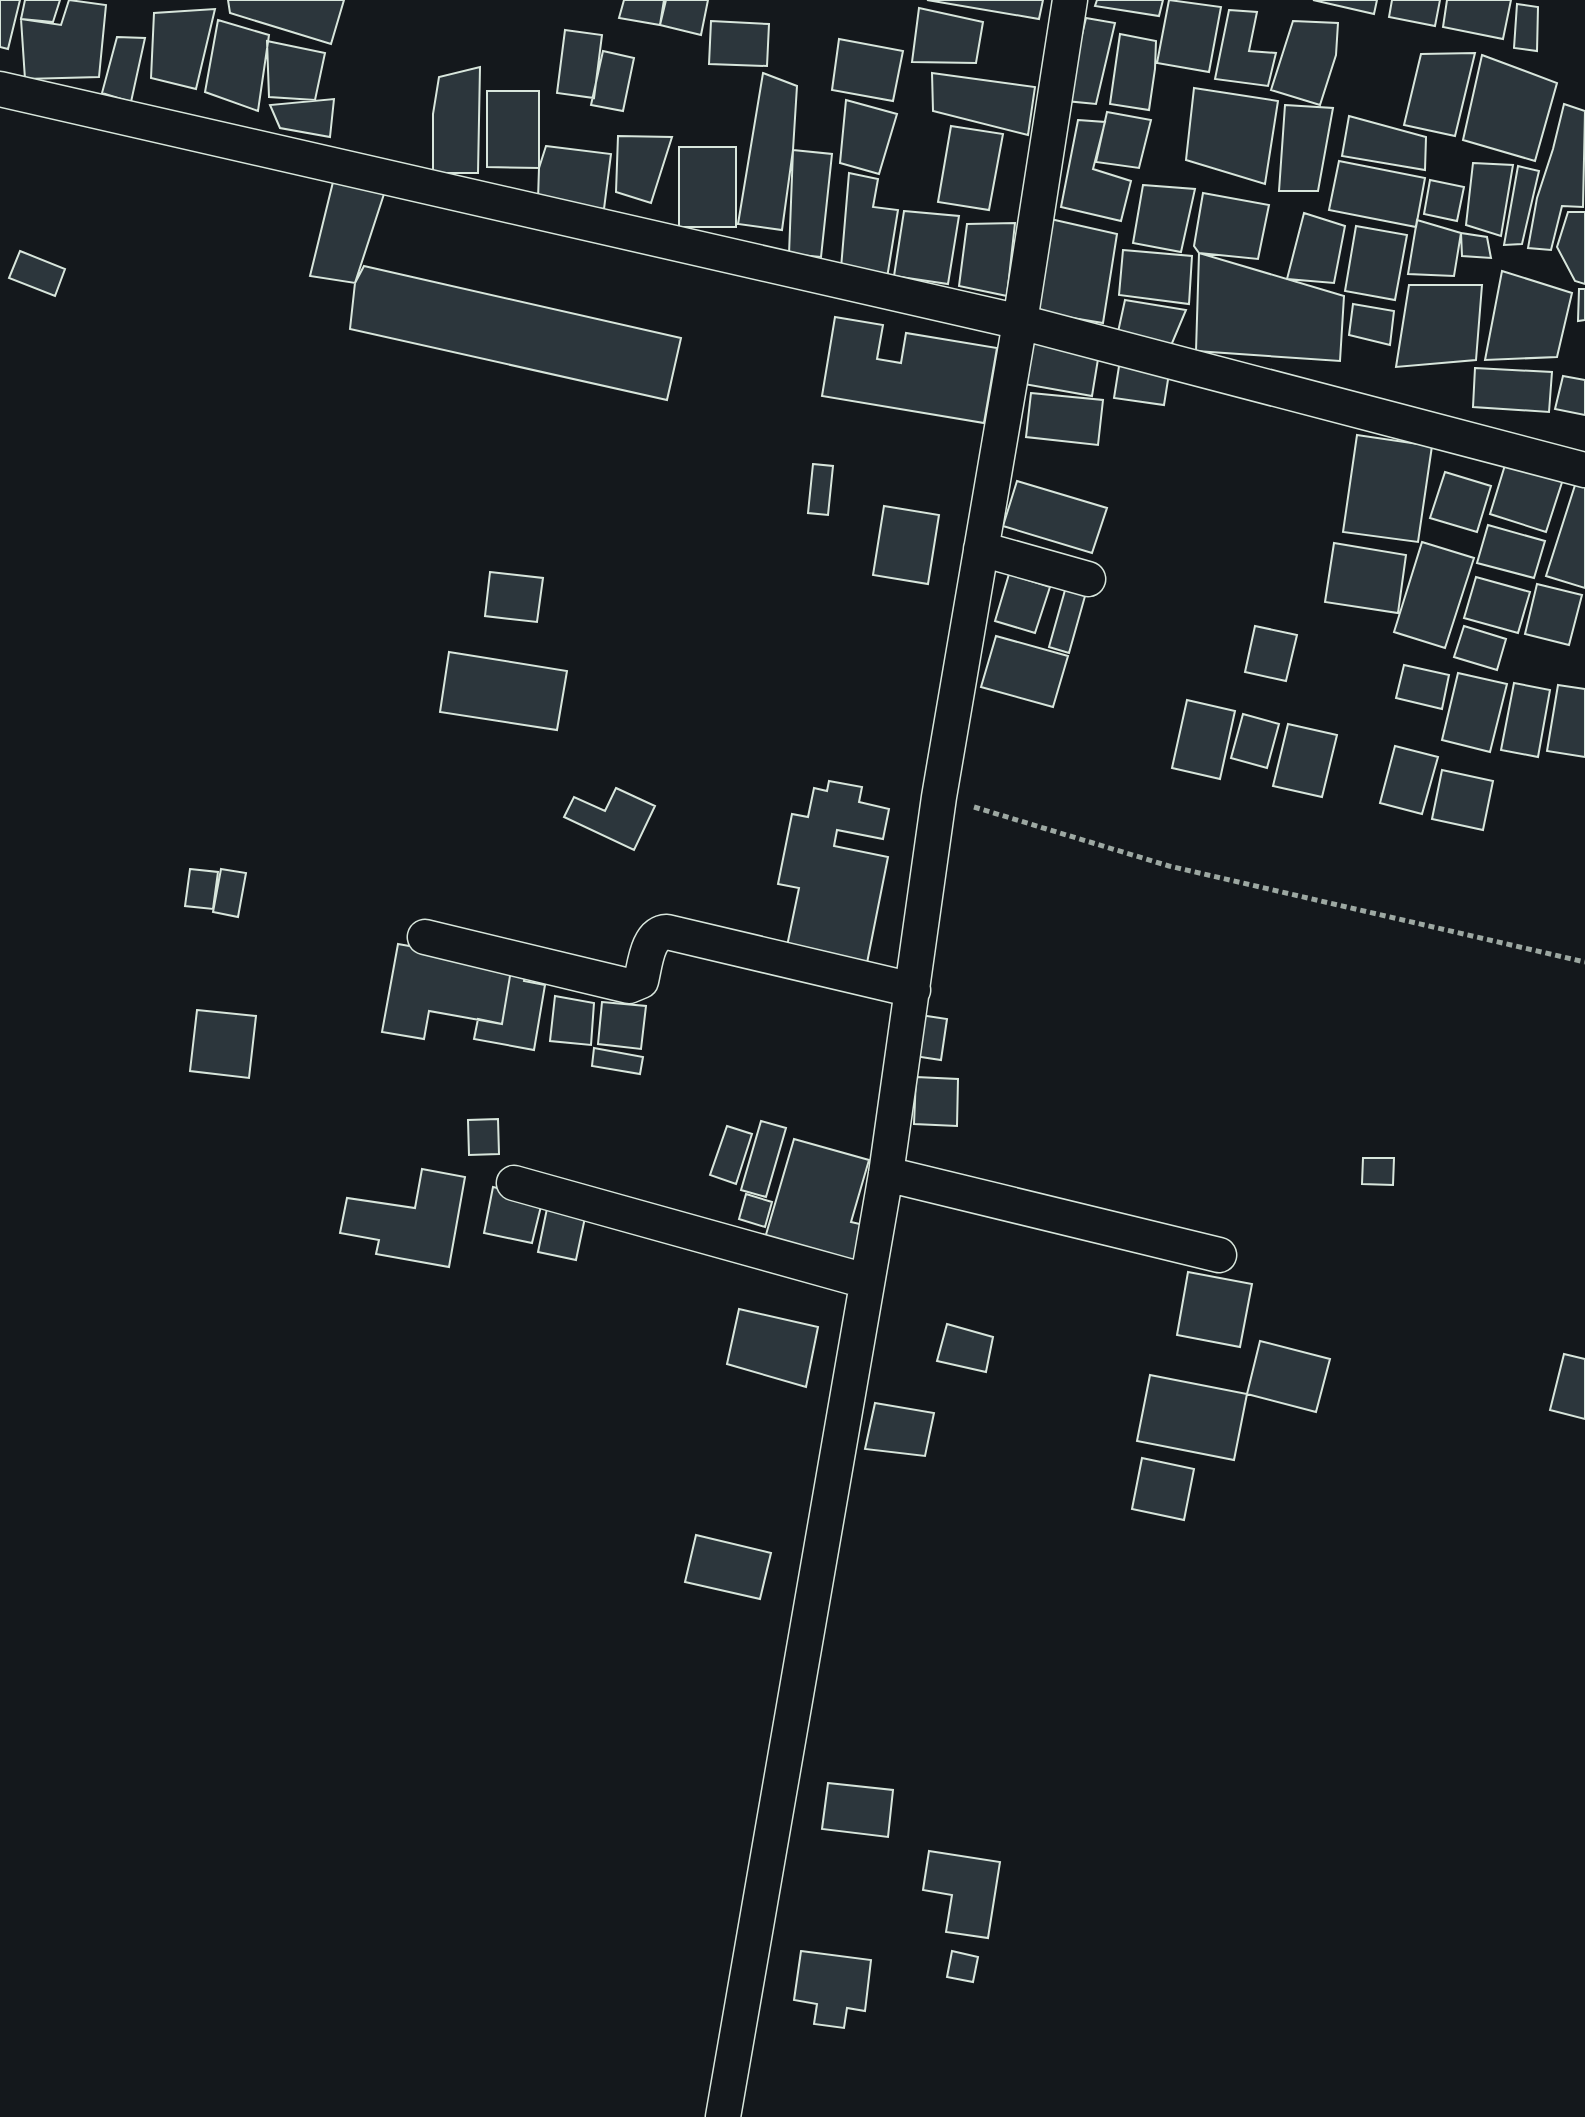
<svg xmlns="http://www.w3.org/2000/svg" width="1585" height="2117" font-family="Arial,sans-serif">
	<style>
		.building { fill: #2c363c; stroke: #d8e6dc; stroke-width: 2 }
		.lines { fill: none; stroke-linecap: round; stroke-linejoin: round }
		.street-casing { stroke: #d8e6dc; stroke-width: 37 }
		.path { stroke: #9da8a2; stroke-width: 5; stroke-dasharray: 6 4; stroke-linecap: butt }
		.street { stroke: #14181c; stroke-width: 34 }
	</style>
	<rect width="100%" height="100%" fill="#14181c"/>
	<path class="building" d="M0 0H20L8 49 0 47Z
		M25 0H60L53 22 21 19Z
		M69 0 106 5 99 77 25 79 21 19 61 25Z
		M228 0H344L331 44 230 13Z
		M624 0H664L660 25 619 18Z
		M666 0H708L701 35 660 25Z
		M927 0H1043L1039 19Z
		M1097 0H1163L1159 16 1095 6Z
		M1169 0 1221 7 1209 72 1157 63Z
		M1313 0H1377L1374 14Z
		M1392 0H1440L1435 26 1389 17Z
		M1447 0H1511L1503 39 1443 27Z
		M1517 4 1538 7 1537 51 1514 48Z
		M919 8 983 22 976 63 912 62Z
		M215 9 196 89 151 78 154 13Z
		M1229 10 1257 12 1249 51 1276 53 1268 86 1215 79Z
		M1086 18 1115 23 1096 104 1066 101Z
		M218 20 269 35 258 111 205 92Z
		M711 21 769 24 767 66 709 64Z
		M1293 21 1338 23 1336 55 1320 105 1271 90Z
		M565 30 602 35 594 98 557 93Z
		M1120 34 1156 41 1155 69 1149 110 1110 104Z
		M117 37 145 38 131 102 102 93Z
		M839 39 903 51 893 101 832 90Z
		M267 41 325 53 315 100 269 97Z
		M603 51 634 58 623 111 591 105Z
		M1475 53 1455 136 1404 125 1421 54Z
		M1482 55 1557 83 1535 161 1463 140Z
		M480 67 478 173H433V114L439 77Z
		M763 73 797 86 793 150 782 230 738 224Z
		M932 73 1035 87 1028 135 933 111Z
		M1194 88 1278 101 1265 184 1186 160Z
		M487 91H539V168L487 167Z
		M334 99 330 137 280 128 270 105Z
		M846 100 897 114 879 174 840 163Z
		M1564 104 1585 111 1583 207 1562 206 1551 250 1528 248 1537 198 1553 149Z
		M1285 105 1333 108 1318 191H1279Z
		M1107 112 1151 120 1139 168 1096 162Z
		M1349 116 1426 137 1425 170 1342 156Z
		M1078 120 1105 122 1093 169 1131 181 1121 221 1061 207Z
		M951 126 1003 134 989 210 938 202Z
		M618 136 672 137 651 203 616 192Z
		M546 146 611 154 604 209 538 200 539 168Z
		M679 147H736V227H679Z
		M793 150 832 154 821 257 789 254Z
		M1339 161 1425 178 1416 227 1329 210Z
		M1473 163 1513 165 1501 236 1466 225Z
		M1518 166 1539 171 1522 244 1504 245Z
		M849 173 878 179 873 207 898 210 887 278 841 268Z
		M1430 180 1464 187 1457 221 1424 214Z
		M333 182 384 194 355 283 310 276Z
		M1143 185 1195 189 1181 252 1133 243Z
		M1203 193 1269 205 1258 259 1199 253 1194 246Z
		M904 211 959 216 948 284 894 276Z
		M1568 212H1585V284L1575 281 1557 247Z
		M1304 213 1345 226 1334 283 1287 279Z
		M1046 218 1117 234 1103 323 1030 311Z
		M1417 220 1461 233 1454 276 1408 274Z
		M1015 223 1007 296 959 286 967 224Z
		M1356 226 1407 235 1395 300 1345 291Z
		M1461 233 1487 237 1491 258 1462 256Z
		M1123 250 1192 256 1189 304 1119 295Z
		M20 251 65 269 55 296 9 278Z
		M1199 253 1344 296 1340 361 1196 351Z
		M364 266 681 338 667 400 350 329 355 283Z
		M1502 271 1572 293 1557 357 1485 360Z
		M1409 285H1482L1476 360 1396 367Z
		M1579 289H1585V320L1578 321Z
		M1125 300 1186 310 1170 348 1118 332Z
		M1353 304 1394 311 1390 345 1349 335Z
		M835 317 883 325 877 359 901 363 906 333 997 348 984 423 822 396Z
		M1032 341 1099 353 1092 396 1024 384Z
		M1120 360 1170 367 1164 405 1114 398Z
		M1475 368 1552 372 1549 412 1473 407Z
		M1563 376 1585 380V415L1555 409Z
		M1031 393 1103 400 1098 445 1026 437Z
		M1357 435 1432 446 1418 542 1343 532Z
		M1509 452 1566 470 1546 532 1490 514Z
		M813 464 833 466 828 515 808 513Z
		M1445 472 1491 486 1477 532 1430 518Z
		M1577 479 1585 481V588L1546 576Z
		M1017 481 1107 508 1092 553 1003 526Z
		M884 506 939 515 928 584 873 575Z
		M1488 525 1545 541 1534 578 1477 563Z
		M1422 542 1474 558 1445 648 1394 632Z
		M1334 543 1406 555 1398 613 1325 602Z
		M490 572 543 578 537 622 485 616Z
		M1009 574 1050 587 1035 633 995 621Z
		M1476 577 1530 592 1518 633 1464 618Z
		M1067 583 1087 589 1069 653 1049 647Z
		M1537 584 1582 595 1569 645 1525 634Z
		M1255 626 1297 635 1286 681 1245 672Z
		M1464 626 1506 639 1497 670 1454 657Z
		M996 636 1068 656 1053 707 981 687Z
		M449 652 567 671 557 730 440 712Z
		M1404 665 1449 675 1442 709 1396 698Z
		M1458 673 1507 684 1490 752 1442 740Z
		M1514 683 1550 690 1538 757 1501 750Z
		M1558 685 1585 689V757L1547 751Z
		M1187 700 1235 711 1220 779 1172 768Z
		M1243 714 1279 724 1267 768 1231 758Z
		M1288 724 1337 735 1322 797 1273 786Z
		M1395 746 1438 757 1422 814 1380 803Z
		M1442 770 1493 781 1483 830 1432 819Z
		M829 781 862 787 859 802 889 809 883 839 837 830 834 846 888 857 866 968 786 951 799 888 778 884 792 814 808 817 814 788 827 791Z
		M616 788 655 806 634 850 564 817 574 797 605 811Z
		M190 869 218 872 213 909 185 906Z
		M221 869 246 873 238 917 213 912Z
		M398 944 512 964 502 1024 429 1011 424 1039 382 1032Z
		M512 964 527 967 524 981 545 985 534 1050 474 1039 478 1019 502 1024Z
		M555 996 594 1003 591 1045 550 1041Z
		M602 1002 646 1006 641 1049 598 1044Z
		M197 1010 256 1016 249 1078 190 1071Z
		M920 1015 947 1019 941 1060 914 1056Z
		M594 1048 643 1057 640 1074 592 1066Z
		M916 1077 958 1079 957 1126 914 1124Z
		M498 1119 499 1154 469 1155 468 1120Z
		M761 1121 786 1128 766 1197 741 1190Z
		M727 1126 752 1134 736 1184 710 1175Z
		M794 1139 869 1160 851 1222 864 1225 853 1263 765 1238Z
		M1363 1158H1394L1393 1185 1362 1184Z
		M422 1169 465 1177 449 1267 376 1254 379 1240 340 1233 347 1198 415 1208Z
		M493 1187 543 1198 532 1243 484 1233Z
		M746 1194 772 1202 765 1227 739 1219Z
		M549 1199 587 1208 576 1260 538 1252Z
		M1188 1272 1252 1284 1240 1347 1177 1335Z
		M739 1309 818 1327 806 1387 727 1364Z
		M947 1324 993 1337 986 1372 937 1361Z
		M1260 1341 1330 1359 1316 1412 1247 1394Z
		M1564 1354 1585 1359V1419L1550 1410Z
		M1150 1375 1247 1394 1234 1460 1137 1441Z
		M875 1403 934 1413 925 1456 865 1449Z
		M1142 1458 1194 1469 1184 1520 1132 1509Z
		M696 1535 771 1553 760 1599 685 1582Z
		M828 1783 893 1790 888 1837 822 1829Z
		M929 1851 1000 1862 988 1938 946 1932 952 1895 923 1890Z
		M801 1951 871 1960 865 2011 847 2008 844 2028 814 2024 817 2004 794 2000Z
		M952 1951 978 1957 973 1982 947 1977Z"/>
	<g class="lines">
		<defs>
			<path id="street" d="M0 89 1020 322 1585 470
				M981 549 1088 579
				M425 937 629 986 641 981C645 965 647 933 667 932L913 990
				M886 1174 1219 1255
				M514 1183 866 1281
				M723 2117 886 1174 939 797 1020 322 1070 0"/>
		</defs>
		<use href="#street" class="street-casing"/>
		<path class="path" d="M974 807 1169 866 1585 962"/>
		<use href="#street" class="street"/>
	</g>
</svg>
